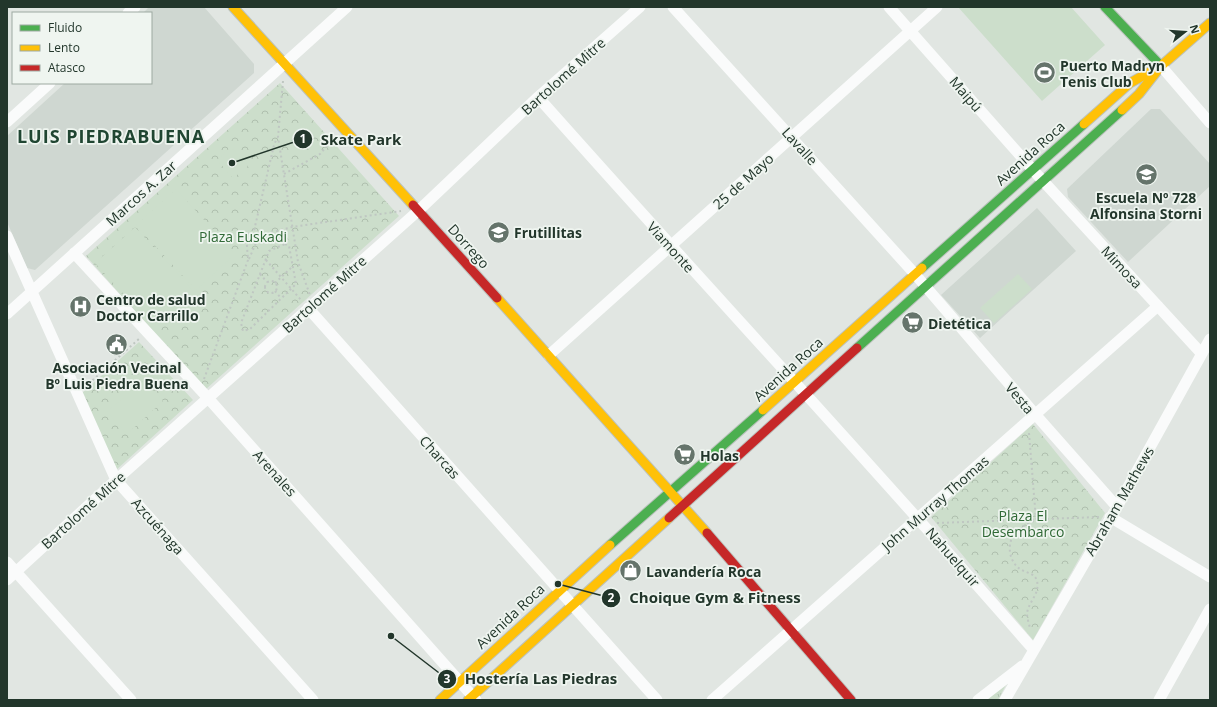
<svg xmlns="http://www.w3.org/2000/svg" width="1217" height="707" font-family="'Open Sans',sans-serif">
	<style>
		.built { fill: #cfd7d1 }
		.grass { fill: url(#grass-tufts) }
		.forest { fill: url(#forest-crowns) }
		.pitch { fill: #ccdecb }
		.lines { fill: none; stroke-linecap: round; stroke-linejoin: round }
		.fast-casing { stroke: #bbc2bd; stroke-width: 11 }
		.slow-casing { stroke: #bbc2bd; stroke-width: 11 }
		.jam-casing { stroke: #bbc2bd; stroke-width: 11 }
		.path { stroke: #bfc7c2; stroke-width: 2; stroke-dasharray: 2 3; stroke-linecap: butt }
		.street { stroke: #fafbfb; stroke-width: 11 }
		.fast { stroke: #4caf50; stroke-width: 9 }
		.slow { stroke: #ffc107; stroke-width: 9 }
		.jam { stroke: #c62828; stroke-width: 9 }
		.labels { text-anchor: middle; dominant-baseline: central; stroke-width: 3.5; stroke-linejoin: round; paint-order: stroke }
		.poi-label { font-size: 14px; font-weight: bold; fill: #22362b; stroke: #eff5f0; text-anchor: start }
		.street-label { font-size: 14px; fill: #22362b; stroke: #eff5f0 }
		.park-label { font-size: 14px; fill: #306936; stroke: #eff5f0 }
		.district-label { font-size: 18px; font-weight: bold; letter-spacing: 1px; fill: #204632; stroke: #eff5f0 }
		.leader { fill: none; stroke: #22362b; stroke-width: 1.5 }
		.callout-dot { fill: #22362b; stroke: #eff5f0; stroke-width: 1.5 }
		.mark-label { font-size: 12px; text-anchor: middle; font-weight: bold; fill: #fff }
		.callout-label { font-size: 15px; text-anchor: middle; font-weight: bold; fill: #22362b; stroke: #eff5f0; stroke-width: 3.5; stroke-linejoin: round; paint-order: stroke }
	</style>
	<defs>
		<pattern id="grass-tufts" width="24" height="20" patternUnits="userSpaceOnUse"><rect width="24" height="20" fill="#ccdecb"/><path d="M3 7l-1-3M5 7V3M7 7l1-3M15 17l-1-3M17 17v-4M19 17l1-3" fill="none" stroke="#afbfae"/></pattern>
		<pattern id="forest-crowns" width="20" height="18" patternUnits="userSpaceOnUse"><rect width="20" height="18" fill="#ccdecb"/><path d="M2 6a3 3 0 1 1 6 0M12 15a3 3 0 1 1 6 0" fill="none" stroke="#afbfae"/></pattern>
	</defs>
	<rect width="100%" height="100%" fill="#e1e6e2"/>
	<path class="built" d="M149 7H204L254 64V73L35 270 27 268 7 222V136L65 83H151V13H143Z
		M1151 109H1160L1210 164V186L1128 262 1068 197 1067 189Z
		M1037 208 1076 251 980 338 941 295Z"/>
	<path class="grass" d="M1007 683 998 700H985Z"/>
	<path class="forest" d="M280 83 399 216 205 390 86 256Z
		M139 342 193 400 115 471 81 394Z
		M1033 424 1105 513 1033 640 931 517Z"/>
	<path class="pitch" d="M958 7H1071L1105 45 1042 101Z
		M231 147 248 166 233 178 217 160Z
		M176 189 235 254 196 290 136 225Z
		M135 227 194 292 155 328 95 263Z
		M1018 274 1032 289 994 323 980 308Z
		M144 380 163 401 127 434 107 412Z"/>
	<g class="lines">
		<defs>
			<path id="fast" d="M1105 7 1161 66
				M922 268 1084 124
				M857 348 1122 110
				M610 545 763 410"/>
			<path id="slow" d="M233 7 413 205
				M1122 110 1139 94 1161 66 1210 23
				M1084 124 1130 83 1155 69
				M497 298 707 533
				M763 410 922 268
				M440 700 610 545
				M468 700 669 518"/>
			<path id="jam" d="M413 205 497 298
				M669 518 857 348
				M707 533 851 700"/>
		</defs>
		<use href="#fast" class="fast-casing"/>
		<use href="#slow" class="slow-casing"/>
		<use href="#jam" class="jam-casing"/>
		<path class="path" d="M283 81 278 137 298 262 310 295
			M284 174 320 154 334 138
			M253 235 274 145 277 138
			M285 244 289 246 296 284 250 329 243 331 241 323 269 251Z
			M249 259 259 236
			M266 260 302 301
			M260 274 267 282
			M265 287a6 6 0 1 1 12 0a6 6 0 1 1-12 0Z
			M275 283 293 266
			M275 291 281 298
			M204 379 248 260 246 233 259 236 292 227 401 211
			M85 387 140 338
			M1029 433 1036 520C1030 523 1022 526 1017 531 1006 541 1008 561 1020 569 1026 573 1035 573 1037 581 1040 594 1029 601 1027 613 1027 618 1029 624 1030 628
			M937 523 1099 517"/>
		<path class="street" d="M673 7 914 273 1035 414 1117 507
			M889 7 1033 170 1201 353
			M128 13 135 7
			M1161 66 1210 123
			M538 97C702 282 871 463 1033 649
			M7 122 50 83
			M7 236 116 480 313 700
			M74 253 208 398 476 700
			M308 308 657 700
			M7 314 347 7
			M549 355 937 7
			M1110 517 1210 577
			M7 562 131 700
			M7 580 116 480 418 211 538 97 640 7
			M712 700 1158 306
			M978 700 1022 666
			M1005 700 1117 507 1210 339
			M1159 700 1210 609"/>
		<use href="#fast" class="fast"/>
		<use href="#slow" class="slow"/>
		<use href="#jam" class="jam"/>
	</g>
	<defs>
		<symbol id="stadium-disc" viewBox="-11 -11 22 22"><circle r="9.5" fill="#65746b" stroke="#eff5f0"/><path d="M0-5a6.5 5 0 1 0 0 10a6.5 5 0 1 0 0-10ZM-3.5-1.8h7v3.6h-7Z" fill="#fff"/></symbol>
		<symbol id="school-disc" viewBox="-11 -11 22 22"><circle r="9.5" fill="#65746b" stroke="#eff5f0"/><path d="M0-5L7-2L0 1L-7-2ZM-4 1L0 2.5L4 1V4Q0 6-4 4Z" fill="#fff"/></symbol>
		<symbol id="hospital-disc" viewBox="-11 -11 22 22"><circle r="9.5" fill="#65746b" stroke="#eff5f0"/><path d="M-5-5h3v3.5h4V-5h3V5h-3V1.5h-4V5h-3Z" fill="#fff"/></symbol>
		<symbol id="supermarket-disc" viewBox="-11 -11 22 22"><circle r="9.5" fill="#65746b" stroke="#eff5f0"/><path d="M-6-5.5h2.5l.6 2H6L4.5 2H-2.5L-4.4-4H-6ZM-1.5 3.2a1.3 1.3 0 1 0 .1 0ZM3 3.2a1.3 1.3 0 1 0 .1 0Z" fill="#fff"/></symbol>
		<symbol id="civic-disc" viewBox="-11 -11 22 22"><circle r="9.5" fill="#65746b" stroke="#eff5f0"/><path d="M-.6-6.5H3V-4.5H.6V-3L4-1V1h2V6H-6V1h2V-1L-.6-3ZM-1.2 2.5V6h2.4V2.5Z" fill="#fff"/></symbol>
		<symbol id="shop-disc" viewBox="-11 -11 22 22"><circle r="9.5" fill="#65746b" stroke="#eff5f0"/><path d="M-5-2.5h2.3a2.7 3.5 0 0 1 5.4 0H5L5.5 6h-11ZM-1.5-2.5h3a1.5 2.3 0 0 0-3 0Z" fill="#fff"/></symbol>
	</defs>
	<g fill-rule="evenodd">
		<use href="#stadium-disc" x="1032" y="60" width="25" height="25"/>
		<use href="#school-disc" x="1134" y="162" width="25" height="25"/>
		<use href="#school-disc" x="486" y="220" width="25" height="25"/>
		<use href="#hospital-disc" x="68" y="294" width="25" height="25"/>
		<use href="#supermarket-disc" x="900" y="310" width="25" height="25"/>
		<use href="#civic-disc" x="104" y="332" width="25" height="25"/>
		<use href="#supermarket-disc" x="672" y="442" width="25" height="25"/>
		<use href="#shop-disc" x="618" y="558" width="25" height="25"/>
	</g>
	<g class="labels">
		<g class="poi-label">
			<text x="1060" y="65">Puerto Madryn<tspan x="1060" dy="16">Tenis Club</tspan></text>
			<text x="1146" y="197" text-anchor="middle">Escuela Nº 728<tspan x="1146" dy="16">Alfonsina Storni</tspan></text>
			<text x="514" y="232">Frutillitas</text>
			<text x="96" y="299">Centro de salud<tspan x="96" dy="16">Doctor Carrillo</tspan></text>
			<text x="928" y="323">Dietética</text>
			<text x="117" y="367" text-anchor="middle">Asociación Vecinal<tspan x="117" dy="16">Bº Luis Piedra Buena</tspan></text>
			<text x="700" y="455">Holas</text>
			<text x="646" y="571">Lavandería Roca</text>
		</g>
		<g class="street-label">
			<text transform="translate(563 76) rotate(-42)">Bartolomé Mitre</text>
			<text transform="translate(966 94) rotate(49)">Maipú</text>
			<text transform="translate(800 146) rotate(48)">Lavalle</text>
			<text transform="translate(1030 153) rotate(-42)">Avenida Roca</text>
			<text transform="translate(743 181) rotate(-42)">25 de Mayo</text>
			<text transform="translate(141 193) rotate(-42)">Marcos A. Zar</text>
			<text transform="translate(469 246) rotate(48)">Dorrego</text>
			<text transform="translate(671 247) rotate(48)">Viamonte</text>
			<text transform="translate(1122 267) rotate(47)">Mimosa</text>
			<text transform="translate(324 294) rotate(-42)">Bartolomé Mitre</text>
			<text transform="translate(788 369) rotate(-42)">Avenida Roca</text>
			<text transform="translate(1020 398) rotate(50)">Vesta</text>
			<text transform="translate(440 457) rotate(48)">Charcas</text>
			<text transform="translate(275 473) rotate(48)">Arenales</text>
			<text transform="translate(1119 501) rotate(-60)">Abraham Mathews</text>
			<text transform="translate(935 503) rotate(-41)">John Murray Thomas</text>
			<text transform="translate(83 510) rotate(-42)">Bartolomé Mitre</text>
			<text transform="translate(158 526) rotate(48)">Azcuénaga</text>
			<text transform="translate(953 557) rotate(49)">Nahuelquir</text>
			<text transform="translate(510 616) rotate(-43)">Avenida Roca</text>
		</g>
		<g class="park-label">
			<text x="243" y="236">Plaza Euskadi</text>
			<text x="1023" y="515">Plaza El<tspan x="1023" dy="16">Desembarco</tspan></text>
		</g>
		<g class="district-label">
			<text x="111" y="136">LUIS PIEDRABUENA</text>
		</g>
	</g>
	<path class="leader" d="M232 163L303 139M558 584L611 598M391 636L447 679"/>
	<g class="callout-dot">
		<circle cx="232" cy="163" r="4"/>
		<circle cx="558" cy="584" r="4"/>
		<circle cx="391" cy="636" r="4"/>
		<circle cx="303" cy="139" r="10"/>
		<circle cx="611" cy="598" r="10"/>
		<circle cx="447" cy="679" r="10"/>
	</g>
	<g class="mark-label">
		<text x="303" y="143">1</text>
		<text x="611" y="602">2</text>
		<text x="447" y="683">3</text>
	</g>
	<g class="callout-label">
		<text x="361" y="145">Skate Park</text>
		<text x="715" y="603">Choique Gym &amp; Fitness</text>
		<text x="541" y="684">Hostería Las Piedras</text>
	</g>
	<rect width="1217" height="707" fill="none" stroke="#22362b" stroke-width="16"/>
	<rect x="12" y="12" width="140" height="72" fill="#eff5f0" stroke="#9da9a1"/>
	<rect x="20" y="25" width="20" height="6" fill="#4caf50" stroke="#9da9a1"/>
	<text x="48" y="32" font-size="12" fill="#22362b">Fluido</text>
	<rect x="20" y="45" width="20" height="6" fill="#ffc107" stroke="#9da9a1"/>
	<text x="48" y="52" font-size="12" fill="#22362b">Lento</text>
	<rect x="20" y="65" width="20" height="6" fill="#c62828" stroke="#9da9a1"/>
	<text x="48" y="72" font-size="12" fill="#22362b">Atasco</text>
	<g transform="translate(1185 32) rotate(73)" stroke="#eff5f0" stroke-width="3" paint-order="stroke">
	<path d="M0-3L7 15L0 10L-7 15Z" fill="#22362b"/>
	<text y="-6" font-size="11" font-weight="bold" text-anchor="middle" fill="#22362b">N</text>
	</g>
</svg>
